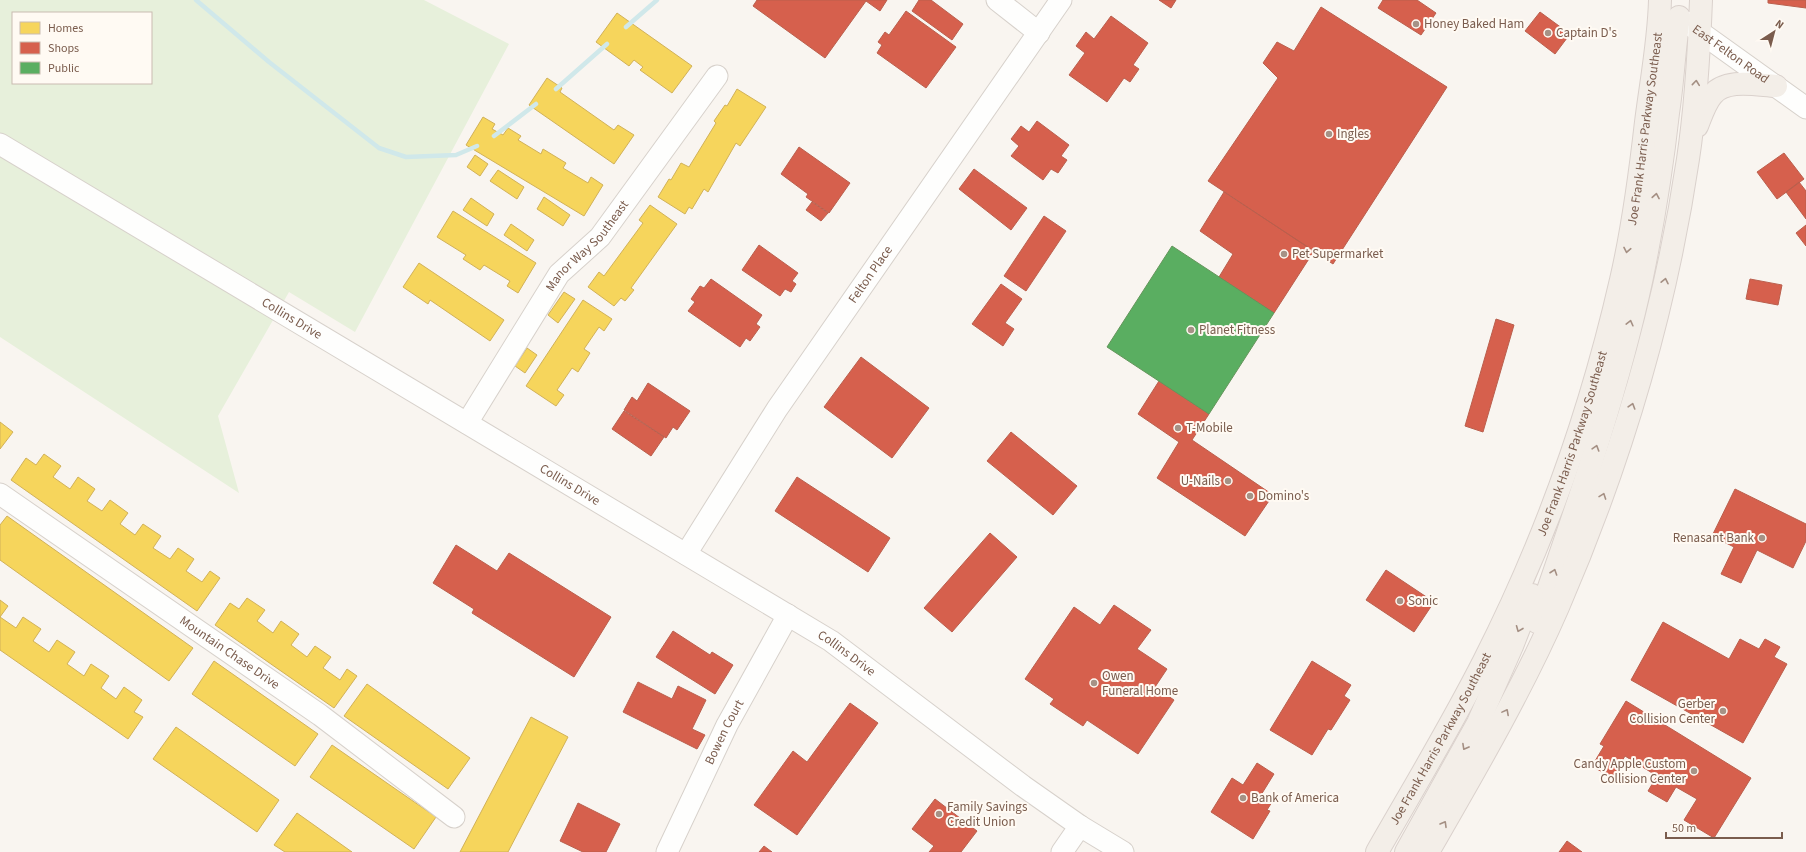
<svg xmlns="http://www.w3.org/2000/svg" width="1806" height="852" font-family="'Source Sans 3',sans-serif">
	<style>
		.green { fill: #e7f0db; fill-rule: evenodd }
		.homes { fill: #f6d55c; stroke: #d1b158 }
		.shops { fill: #d6604d; stroke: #ba5f4d }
		.public { fill: #5aae61; stroke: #64955b }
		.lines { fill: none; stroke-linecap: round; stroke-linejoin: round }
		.stream { stroke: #d0e8ea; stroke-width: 4.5 }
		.minor-casing { stroke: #d7d1cb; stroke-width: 23 }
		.major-casing { stroke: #dad1cc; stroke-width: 24 }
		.minor { stroke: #fefefd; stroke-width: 21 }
		.major { stroke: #f3eee8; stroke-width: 22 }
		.oneway { stroke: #a48f83 }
		.poi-dot { fill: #a69286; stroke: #fffaf3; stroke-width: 1.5 }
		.labels { text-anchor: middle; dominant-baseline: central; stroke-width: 4; stroke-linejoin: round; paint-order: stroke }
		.poi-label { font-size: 13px; fill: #7a5c4d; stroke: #fffaf3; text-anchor: start }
		.street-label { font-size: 13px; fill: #7a5c4d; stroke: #fffaf3 }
	</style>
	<rect width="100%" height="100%" fill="#f9f5f0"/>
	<path class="green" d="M0 0H424L509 44 355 332 289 292 218 416 239 493 0 337ZM13 13H151V83H13Z"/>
	<path class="homes" d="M617 13 692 66 672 93 640 70 643 67 634 60 629 66 596 42Z
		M547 78 562 88 560 92 614 130 618 125 634 135 614 164 529 105Z
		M737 89 766 107 740 146 736 143 708 192 704 189 692 209 689 207 685 214 658 197 669 179 671 180 681 163 689 167 716 123 714 121 725 105 727 106Z
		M483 117 495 124 492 129 503 135 508 128 521 136 518 140 541 154 543 149 566 163 563 168 588 183 591 177 603 185 584 216 466 145Z
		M475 155 488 164 480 176 467 167Z
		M498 170 524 187 517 199 490 181Z
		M544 197 570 215 563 226 537 209Z
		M471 198 494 214 487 226 463 210Z
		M650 205 677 224 631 288 634 290 625 301 621 298 614 306 588 287 599 272 604 276 643 223 639 220Z
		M453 211 536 263 518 293 507 286 510 281 484 265 480 270 463 259 466 255 437 237Z
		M511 224 534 240 527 251 504 235Z
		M419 263 504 320 490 341 430 300 428 304 403 287Z
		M564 292 575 299 558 323 548 315Z
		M583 300 612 319 604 331 599 327 584 349 590 353 578 372 572 368 557 390 564 395 556 406 526 386Z
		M527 348 537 355 525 373 515 366Z
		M0 422 13 432 0 449Z
		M44 454 61 466 53 477 70 489 78 477 95 489 87 501 102 511 110 500 128 513 120 524 135 535 143 524 161 536 153 548 170 559 178 548 194 559 186 571 202 582 210 571 220 578 197 611 11 480 26 458 36 465Z
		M7 516 193 648 169 681 0 560V525Z
		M247 598 265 610 257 621 273 633 281 621 299 634 291 645 307 657 315 646 331 657 323 668 340 680 347 669 357 676 334 708 215 625 230 603 239 609Z
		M0 600 8 606 0 617 16 628 23 617 41 629 33 641 49 652 57 640 75 652 67 664 84 676 91 664 109 676 101 688 116 699 124 687 142 700 134 712 143 717 128 739 0 650Z
		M214 661 318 734 295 766 192 694Z
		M367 684 470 758 448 789 344 716Z
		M531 717 568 737 508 852H460Z
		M176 727 279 800 257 832 153 759Z
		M332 745 436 817 414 849 310 777Z
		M297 813 352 852H285L274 845Z"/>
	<path class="shops" d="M757 0H887L880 11 866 1 825 58 753 6Z
		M919 0H931L963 24 952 40 912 11Z
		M1159 0H1176L1171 8Z
		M1383 0H1417L1436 13 1421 35 1378 8Z
		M1768 0H1806V8L1768 3Z
		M1321 7 1447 87 1333 264 1208 181 1278 78 1263 63 1277 42 1294 51Z
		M906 11 956 47 926 88 877 53 882 45 878 42 885 32 889 35Z
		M1540 12 1570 34 1555 54 1525 31Z
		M1111 16 1148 43 1133 65 1139 69 1130 82 1124 78 1107 102 1069 75 1085 53 1076 46 1086 32 1094 39Z
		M1037 121 1069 145 1061 156 1067 160 1058 173 1051 169 1043 180 1011 156 1019 146 1011 139 1021 126 1029 132Z
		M799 147 850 183 829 213 806 197 808 194 781 174Z
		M1784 153 1804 179 1777 199 1757 172Z
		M974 169 1027 208 1011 230 959 189Z
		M1799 182 1806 191V219L1786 192Z
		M1224 192 1314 251 1274 313 1219 277 1233 254 1200 231Z
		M812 202 828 213 821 221 806 210Z
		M1044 216 1066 231 1026 291 1004 276Z
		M1806 225V246L1796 233Z
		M759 245 798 273 792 281 796 284 791 292 785 289 780 296 742 270Z
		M711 279 762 315 756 324 760 327 750 341 746 338 740 347 688 311 695 302 691 299 700 286 704 288Z
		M1750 279 1782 285 1778 305 1746 299Z
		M1001 284 1022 299 1005 323 1014 329 1003 346 972 324Z
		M1496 319 1514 325 1483 432 1465 426Z
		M861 357 929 408 892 458 824 407Z
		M1159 381 1209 414 1192 440 1273 495 1245 536 1157 478 1179 442 1138 414Z
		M648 383 690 411 677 430 673 427 666 438 624 410 632 397 637 401Z
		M624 411 664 437 651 456 612 429Z
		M1011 432 1077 486 1053 515 987 461Z
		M797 477 890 538 868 572 775 511Z
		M1735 489 1806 524V541L1793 568 1757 550 1741 583 1721 574 1734 547 1712 536Z
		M990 533 1017 557 952 632 924 608Z
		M456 545 497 571 509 553 611 617 574 677 472 613 474 609 433 583Z
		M1386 570 1434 602 1414 632 1366 600Z
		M1114 605 1151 630 1137 649 1167 669 1155 687 1174 700 1138 754 1087 720 1083 726 1050 704 1054 699 1025 679 1074 607 1100 625Z
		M1663 622 1729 659 1740 639 1759 649 1765 639 1780 647 1774 657 1787 664 1743 743 1631 680Z
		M673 631 710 655 712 652 733 665 715 694 656 657Z
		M1312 661 1351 685 1344 696 1350 700 1331 730 1328 729 1312 755 1270 730Z
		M638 682 672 699 678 686 706 700 692 729 705 735 697 749 623 712Z
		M1626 701 1751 778 1714 838 1684 820 1697 799 1676 787 1667 802 1648 791 1657 776 1625 756 1612 778 1592 766 1604 746 1600 744Z
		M850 703 878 723 797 835 754 805 793 751 807 762Z
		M1257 763 1274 774 1261 795 1272 802 1267 810 1270 811 1253 839 1211 812 1232 778 1243 785Z
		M935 799 977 831 961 852H929L934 846 912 829Z
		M578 803 620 824 606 852H583L560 841Z
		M1567 841 1582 852H1559Z
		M764 846 772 852H759Z"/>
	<path class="public" d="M1172 246 1274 313 1209 414 1107 347Z"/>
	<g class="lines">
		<path class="stream" d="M196 0 269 62 379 148 406 157 456 155 477 146
			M626 27 657 0
			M556 89 607 44
			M494 136 536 104"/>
		<defs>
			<g id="minor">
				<path d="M997 0 1039 33"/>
				<path id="s1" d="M1686 22 1806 108"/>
				<path id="s2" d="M0 144 831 641 1023 786 1080 826 1123 852"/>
				<path id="s3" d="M467 423 559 274 600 237 717 76"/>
				<path id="s4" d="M0 494 320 715 454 817"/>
				<path id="s5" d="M686 554 777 409 1061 0"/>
				<path id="s6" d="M667 852 727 725 788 615"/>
				<path d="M1062 852 1080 826"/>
			</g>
			<g id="major">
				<path d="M1697 126C1701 116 1705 103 1712 95 1726 78 1756 85 1776 86"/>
				<path d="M1537 622C1576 509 1617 395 1642 277 1653 223 1662 168 1668 113 1673 81 1674 49 1679 17"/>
				<path id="s7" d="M1377 852C1413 789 1451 726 1484 661 1545 541 1591 411 1621 280 1633 228 1640 175 1646 122 1651 82 1659 41 1660 0"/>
				<path d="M1406 852 1478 723 1512 646 1532 595"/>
				<path d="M1428 852C1474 772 1521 692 1558 607 1620 464 1665 313 1688 159 1696 106 1699 53 1701 0"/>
			</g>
		</defs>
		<use href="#minor" class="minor-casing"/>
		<use href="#major" class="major-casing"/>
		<use href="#minor" class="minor"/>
		<use href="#major" class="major"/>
	</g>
	<defs><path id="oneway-chevron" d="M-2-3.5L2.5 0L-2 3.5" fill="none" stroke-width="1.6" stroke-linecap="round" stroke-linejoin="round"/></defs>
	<g class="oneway">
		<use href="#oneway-chevron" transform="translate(1696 83) rotate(-84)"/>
		<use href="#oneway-chevron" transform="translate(1656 196) rotate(-80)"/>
		<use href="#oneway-chevron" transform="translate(1627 250) rotate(101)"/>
		<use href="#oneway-chevron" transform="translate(1665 281) rotate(-78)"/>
		<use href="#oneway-chevron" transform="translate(1630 323) rotate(-76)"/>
		<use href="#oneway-chevron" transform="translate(1632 406) rotate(-73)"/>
		<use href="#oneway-chevron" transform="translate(1596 448) rotate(-73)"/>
		<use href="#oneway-chevron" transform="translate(1603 496) rotate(-70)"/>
		<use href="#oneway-chevron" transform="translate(1554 572) rotate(-71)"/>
		<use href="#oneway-chevron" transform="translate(1519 629) rotate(112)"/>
		<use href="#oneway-chevron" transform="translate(1506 712) rotate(-62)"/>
		<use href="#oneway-chevron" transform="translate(1465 747) rotate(119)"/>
		<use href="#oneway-chevron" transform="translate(1444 824) rotate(-60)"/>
	</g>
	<g class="poi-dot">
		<circle cx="1416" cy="24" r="4"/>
		<circle cx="1548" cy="33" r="4"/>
		<circle cx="1329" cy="134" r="4"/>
		<circle cx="1284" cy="254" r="4"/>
		<circle cx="1191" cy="330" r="4"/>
		<circle cx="1178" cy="428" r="4"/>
		<circle cx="1228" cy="481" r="4"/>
		<circle cx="1250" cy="496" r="4"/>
		<circle cx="1762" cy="538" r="4"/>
		<circle cx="1400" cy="601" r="4"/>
		<circle cx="1094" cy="683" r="4"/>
		<circle cx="1723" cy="711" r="4"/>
		<circle cx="1694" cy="771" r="4"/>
		<circle cx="1243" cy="798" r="4"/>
		<circle cx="939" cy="814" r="4"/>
	</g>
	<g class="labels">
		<g class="poi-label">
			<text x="1424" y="24">Honey Baked Ham</text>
			<text x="1556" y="33">Captain D's</text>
			<text x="1337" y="134">Ingles</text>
			<text x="1292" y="254">Pet Supermarket</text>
			<text x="1199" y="330">Planet Fitness</text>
			<text x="1186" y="428">T-Mobile</text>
			<text x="1220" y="481" text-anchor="end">U-Nails</text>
			<text x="1258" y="496">Domino's</text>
			<text x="1754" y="538" text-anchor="end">Renasant Bank</text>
			<text x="1408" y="601">Sonic</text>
			<text x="1102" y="676">Owen<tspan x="1102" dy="15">Funeral Home</tspan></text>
			<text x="1715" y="704" text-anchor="end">Gerber<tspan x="1715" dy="15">Collision Center</tspan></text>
			<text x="1686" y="764" text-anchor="end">Candy Apple Custom<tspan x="1686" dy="15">Collision Center</tspan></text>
			<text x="1251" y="798">Bank of America</text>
			<text x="947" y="807">Family Savings<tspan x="947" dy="15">Credit Union</tspan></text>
		</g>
		<g class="street-label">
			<text stroke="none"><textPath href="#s1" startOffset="55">East Felton Road</textPath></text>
			<text stroke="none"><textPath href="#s7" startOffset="778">Joe Frank Harris Parkway Southeast</textPath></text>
			<text stroke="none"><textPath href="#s3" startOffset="215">Manor Way Southeast</textPath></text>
			<text stroke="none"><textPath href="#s5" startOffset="335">Felton Place</textPath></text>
			<text stroke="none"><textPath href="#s2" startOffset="340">Collins Drive</textPath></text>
			<text stroke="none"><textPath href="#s7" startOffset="454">Joe Frank Harris Parkway Southeast</textPath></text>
			<text stroke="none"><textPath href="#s2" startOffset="664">Collins Drive</textPath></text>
			<text stroke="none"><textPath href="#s4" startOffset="279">Mountain Chase Drive</textPath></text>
			<text stroke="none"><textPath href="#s2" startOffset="988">Collins Drive</textPath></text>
			<text stroke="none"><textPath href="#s6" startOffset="133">Bowen Court</textPath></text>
			<text stroke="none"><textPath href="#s7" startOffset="130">Joe Frank Harris Parkway Southeast</textPath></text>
		</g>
	</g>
	<rect x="12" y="12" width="140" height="72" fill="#fffaf3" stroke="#cabbb1"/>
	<rect x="20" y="22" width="20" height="12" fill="#f6d55c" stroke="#cabbb1"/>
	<text x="48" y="32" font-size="12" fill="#7a5c4d">Homes</text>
	<rect x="20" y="42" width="20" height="12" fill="#d6604d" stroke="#cabbb1"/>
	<text x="48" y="52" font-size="12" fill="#7a5c4d">Shops</text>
	<rect x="20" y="62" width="20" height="12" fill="#5aae61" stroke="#cabbb1"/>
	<text x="48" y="72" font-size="12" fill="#7a5c4d">Public</text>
	<g transform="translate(1774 32) rotate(36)" stroke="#fffaf3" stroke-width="3" paint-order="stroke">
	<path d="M0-3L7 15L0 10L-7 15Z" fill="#7a5c4d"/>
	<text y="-6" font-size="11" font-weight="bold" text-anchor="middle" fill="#7a5c4d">N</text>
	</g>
	<path d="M1666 832v6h116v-6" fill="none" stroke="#7a5c4d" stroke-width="2"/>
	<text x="1672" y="832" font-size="12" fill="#7a5c4d" stroke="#fffaf3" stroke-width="3" paint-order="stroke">50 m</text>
</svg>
